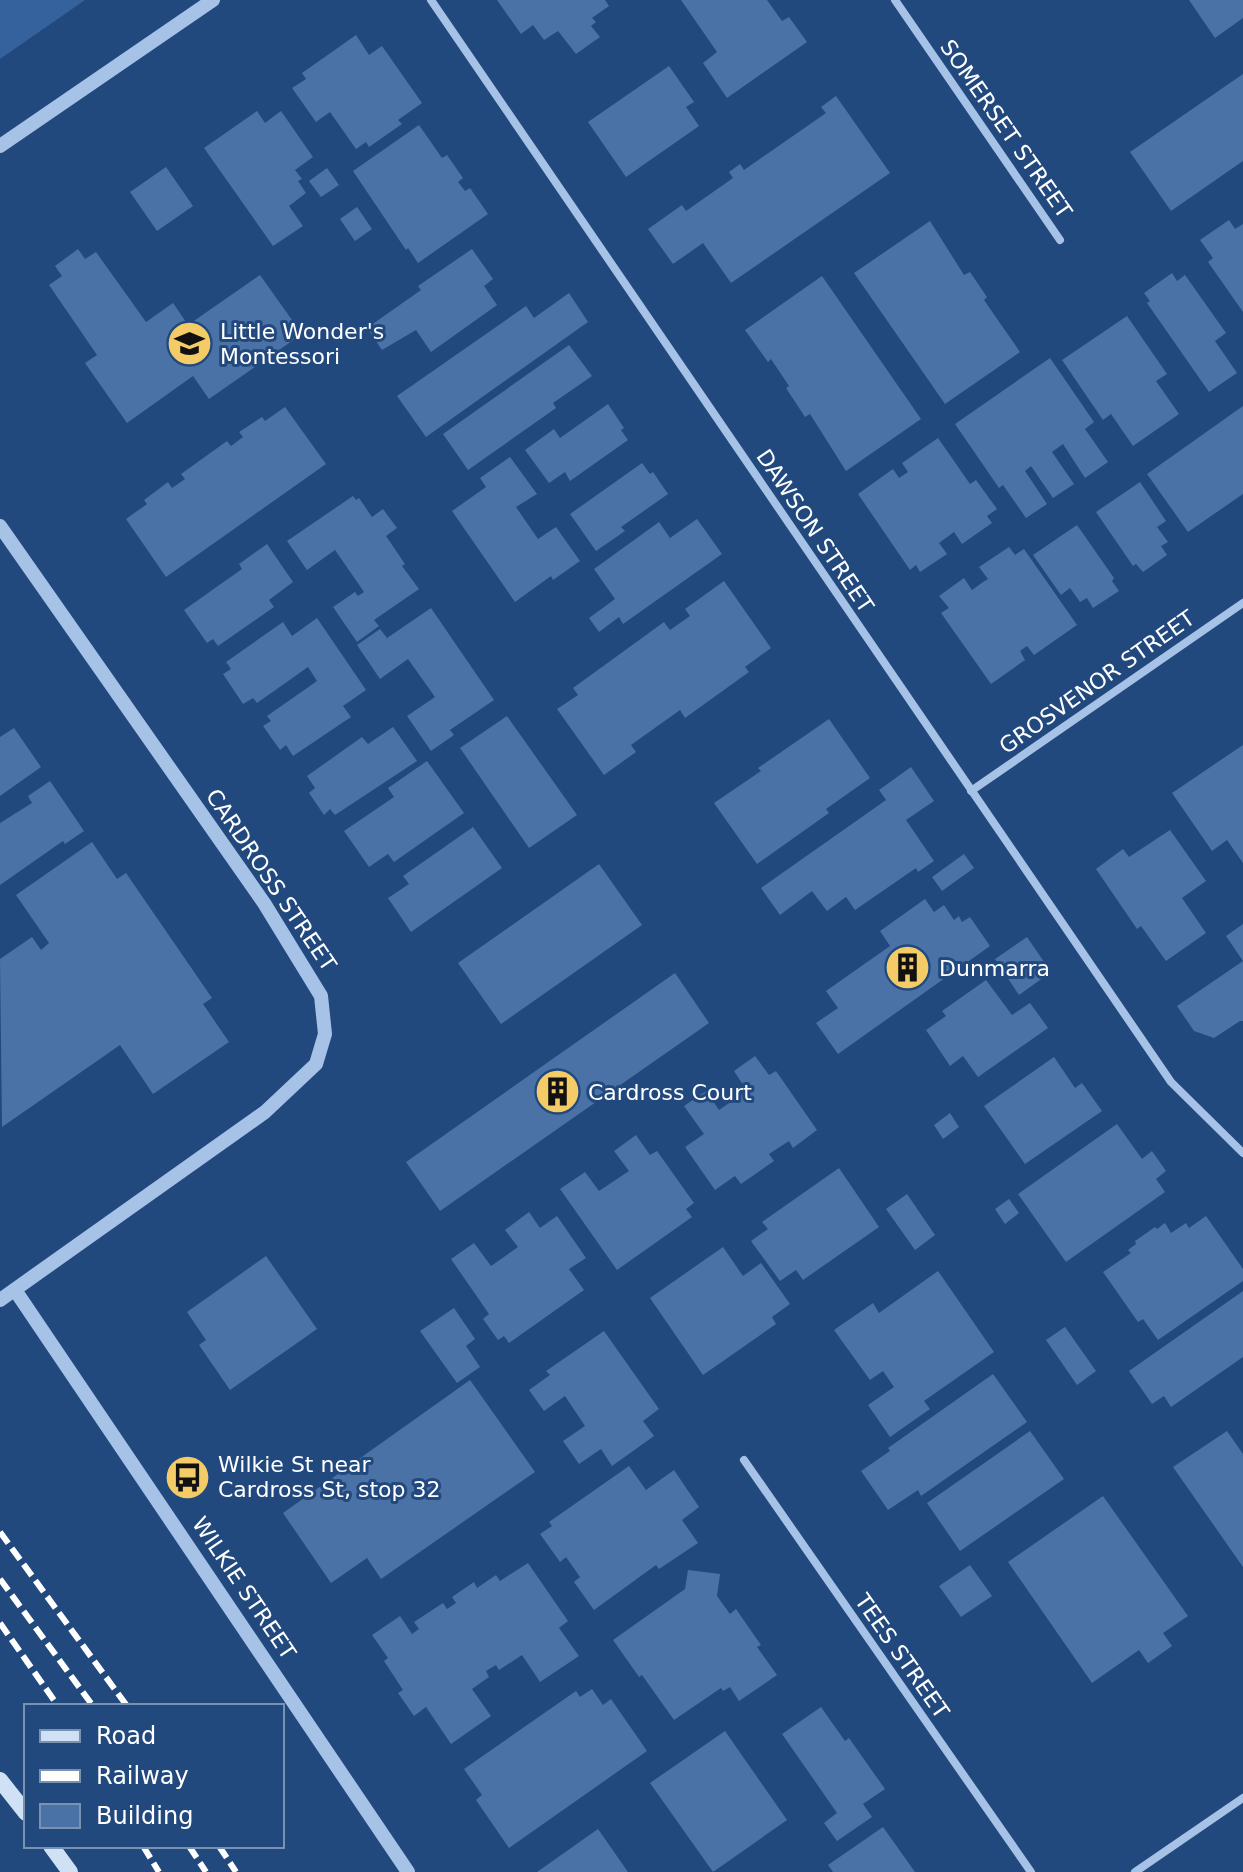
<svg xmlns="http://www.w3.org/2000/svg" width="1243" height="1872" font-family="'DejaVu Sans',sans-serif">
	<style>
		.green { fill: #35629c }
		.building { fill: #4a72a7 }
		.lines { fill: none; stroke-linecap: round; stroke-linejoin: round }
		.minor { stroke: #a6c2e6; stroke-width: 8 }
		.tertiary { stroke: #a6c2e6; stroke-width: 14 }
		.secondary { stroke: #d0e0f5; stroke-width: 16 }
		.rail { stroke: #fff; stroke-width: 6; stroke-dasharray: 14 6; stroke-linecap: butt }
		.labels { text-anchor: middle; dominant-baseline: central; stroke-width: 6; stroke-linejoin: round; paint-order: stroke }
		.street-label { font-size: 22px; fill: #fff; stroke: #22497e }
		.poi-label { font-size: 22px; fill: #fff; stroke: #22497e; text-anchor: start }
	</style>
	<rect width="100%" height="100%" fill="#22497e"/>
	<path class="green" d="M0 0H85L0 59Z"/>
	<path class="building" d="M497 0H605L609 6 592 18 596 22 591 26 600 37 576 54 558 31 544 40 533 25 521 34Z
		M681 0H767L782 21 789 17 807 42 727 98 703 63 717 52Z
		M1189 0H1243V18L1215 38Z
		M356 35 369 55 382 46 422 103 398 120 402 124 369 147 366 142 356 149 330 112 316 122 292 88 306 79 302 73Z
		M669 66 694 102 686 107 699 126 626 177 588 122Z
		M1243 74V161L1171 211 1130 152Z
		M836 96 890 173 731 283 703 243 673 264 648 229 682 205 686 211 733 178 729 172 740 164 744 170 826 113 821 107Z
		M257 111 265 123 281 111 313 157 295 170 302 179 298 181 306 193 289 206 303 226 273 246 204 148Z
		M419 125 442 158 447 155 463 178 458 182 465 191 470 188 488 214 418 263 408 248 406 250 353 171Z
		M166 167 193 206 157 231 130 192Z
		M327 168 339 185 321 197 309 181Z
		M357 207 372 229 355 241 340 219Z
		M1229 220 1235 229 1243 224V312L1208 262 1213 258 1200 240Z
		M930 221 964 275 970 272 987 297 984 300 1020 352 945 404 854 273Z
		M78 249 85 259 96 252 146 322 173 303 188 325 260 275 302 334 209 399 193 376 127 423 85 363 97 355 49 285 62 276 55 266Z
		M472 249 493 279 484 286 497 305 431 352 416 330 382 350 367 328 421 290 418 286Z
		M1172 273 1177 281 1185 275 1226 333 1215 341 1237 373 1209 392 1147 303 1150 301 1144 293Z
		M822 276 921 419 846 471 810 414 805 417 786 388 789 386 771 359 768 362 745 330Z
		M569 293 588 322 426 437 397 396 526 306 534 318Z
		M1127 316 1167 374 1156 381 1179 414 1133 446 1111 414 1103 420 1062 360Z
		M569 345 592 376 553 403 556 408 468 470 443 434Z
		M1050 358 1094 422 1085 429 1108 462 1085 478 1063 444 1052 452 1074 484 1053 498 1031 466 1025 471 1047 504 1026 518 1003 485 999 488 955 424Z
		M608 404 624 428 621 430 628 440 570 481 565 472 549 483 525 450 554 429 560 438Z
		M1243 406V494L1188 532 1147 474Z
		M285 407 326 464 166 577 126 519 147 504 144 500 168 482 172 488 185 479 181 474 227 441 231 446 243 437 239 432 262 417 265 421Z
		M938 438 970 484 976 480 997 509 987 516 992 523 962 544 954 532 939 543 947 554 920 572 916 565 910 570 858 494 893 469 899 478 908 472 902 463Z
		M510 457 537 494 516 507 538 539 556 527 580 561 553 580 551 576 515 602 452 511 486 487 480 478Z
		M642 463 650 474 653 472 668 494 621 527 625 531 596 551 570 514Z
		M1140 482 1166 521 1157 527 1168 542 1161 546 1167 555 1143 572 1136 564 1133 566 1096 512Z
		M353 496 356 500 359 498 372 517 383 509 397 528 386 536 405 564 402 566 419 589 374 620 379 626 357 642 333 607 355 592 358 596 364 592 335 550 307 570 287 541Z
		M697 519 722 554 623 624 619 617 599 632 589 618 615 599 594 569 659 522 670 538Z
		M1077 525 1114 578 1112 581 1119 591 1093 608 1087 598 1080 602 1070 588 1061 595 1033 555Z
		M267 544 293 582 269 600 274 607 218 646 213 639 207 643 184 610 242 569 239 564Z
		M1009 547 1015 555 1024 549 1077 625 1034 655 1027 646 1020 651 1025 660 991 684 941 613 949 608 939 596 964 578 972 590 983 582 988 579 979 567Z
		M724 581 771 648 745 667 749 672 685 718 680 710 631 745 636 752 604 775 557 709 578 695 573 688 664 622 670 630 690 616 685 609Z
		M431 608 494 700 450 730 454 735 431 751 407 716 435 697 408 659 380 679 357 645 380 629 387 638Z
		M317 618 366 690 343 706 351 717 293 756 286 745 280 750 263 726 271 721 267 716 317 681 308 667 257 703 253 698 243 704 223 674 231 669 226 662 283 622 292 636Z
		M507 716 577 815 529 848 460 748Z
		M829 719 870 778 826 809 829 813 757 864 714 803 761 771 758 768Z
		M393 727 417 761 335 815 330 809 324 815 309 793 315 788 307 776 362 737 368 744Z
		M14 728 41 767 0 796V737Z
		M1243 745V863L1227 840 1212 851 1172 793Z
		M427 761 464 813 394 862 388 854 369 867 344 831 394 797 388 788Z
		M911 767 934 801 906 820 934 861 918 872 916 868 855 910 846 897 827 911 812 891 780 915 761 888 886 800 879 790Z
		M50 781 84 831 65 844 63 841 0 885V823L32 803 28 796Z
		M473 827 502 868 411 932 388 898 409 884 403 876Z
		M1170 830 1206 881 1182 898 1206 933 1166 961 1141 926 1137 929 1096 869 1123 849 1129 857Z
		M92 842 117 879 126 873 212 998 203 1004 229 1042 153 1094 120 1045 2 1127 0 959 32 937 41 950 49 943 16 895Z
		M964 854 974 868 942 891 932 877Z
		M599 864 642 925 501 1024 458 963Z
		M925 899 934 912 944 905 954 920 959 916 962 922 970 917 990 946 838 1054 816 1023 838 1008 826 991 890 946 880 931Z
		M1243 924V961L1226 936Z
		M1027 937 1051 972 1019 995 995 959Z
		M1243 961V1021H1240L1214 1038 1194 1031 1177 1006Z
		M675 973 709 1023 440 1211 406 1162Z
		M986 980 1012 1015 1030 1003 1048 1028 978 1077 963 1056 950 1066 926 1030 946 1016 942 1011Z
		M755 1056 769 1075 776 1071 817 1130 793 1148 789 1141 769 1154 774 1161 741 1184 735 1176 715 1190 685 1147 704 1134 684 1106 706 1091 719 1110 747 1091 734 1071Z
		M1054 1057 1075 1088 1082 1083 1102 1111 1025 1164 984 1106Z
		M950 1113 959 1127 943 1139 934 1125Z
		M1117 1124 1142 1159 1152 1151 1166 1171 1156 1179 1165 1192 1066 1262 1018 1194Z
		M636 1135 650 1155 657 1151 694 1203 686 1209 692 1217 617 1270 560 1189 585 1172 599 1191 629 1171 614 1151Z
		M839 1168 879 1227 803 1280 796 1270 780 1281 751 1241 768 1229 762 1222Z
		M907 1194 935 1235 915 1250 886 1209Z
		M1009 1199 1019 1213 1005 1224 995 1209Z
		M529 1212 540 1228 557 1216 586 1258 569 1269 584 1290 509 1343 504 1336 498 1340 483 1319 489 1314 451 1259 474 1243 491 1266 518 1247 505 1230Z
		M1206 1216 1243 1269V1281L1158 1340 1143 1319 1138 1322 1103 1272 1131 1253 1128 1250 1136 1244 1135 1241 1155 1227 1157 1229 1165 1223 1171 1233 1186 1223 1189 1228Z
		M723 1247 743 1276 761 1263 790 1304 772 1317 776 1324 703 1375 650 1298Z
		M266 1256 317 1329 230 1390 199 1345 206 1340 187 1312Z
		M938 1271 994 1352 924 1401 930 1409 890 1437 868 1405 894 1387 883 1371 870 1380 834 1330 873 1303 879 1313Z
		M1243 1291V1357L1171 1407 1164 1396 1152 1404 1129 1371Z
		M454 1308 475 1339 466 1346 480 1367 457 1383 420 1331Z
		M1065 1327 1096 1371 1077 1385 1046 1340Z
		M604 1331 659 1409 643 1421 654 1436 612 1466 601 1449 579 1464 563 1441 585 1426 565 1396 544 1411 529 1390 550 1375 546 1371Z
		M993 1374 1027 1422 921 1496 918 1490 888 1510 861 1471 890 1451 888 1448Z
		M470 1380 535 1472 381 1579 367 1558 331 1583 283 1513Z
		M1030 1431 1064 1479 960 1551 927 1503Z
		M1227 1431 1243 1454V1567L1173 1467Z
		M629 1466 646 1490 674 1470 699 1507 682 1520 698 1543 659 1569 656 1565 594 1610 574 1582 580 1577 566 1557 560 1562 540 1534 552 1526 549 1522Z
		M1103 1496 1188 1616 1163 1633 1172 1646 1148 1663 1139 1650 1092 1683 1008 1562Z
		M528 1563 568 1621 559 1628 579 1656 540 1682 522 1655 499 1670 496 1665 486 1671 489 1677 472 1689 491 1716 451 1744 426 1707 414 1716 398 1693 403 1690 384 1661 388 1658 372 1635 400 1616 412 1634 419 1629 414 1622 443 1603 447 1609 456 1603 452 1597 474 1582 477 1588 496 1575 500 1581Z
		M970 1565 992 1596 961 1617 939 1586Z
		M688 1570 720 1574 717 1596 730 1614 736 1609 761 1645 757 1647 777 1675 739 1701 730 1687 723 1691 721 1688 674 1720 642 1675 639 1677 613 1640 685 1589Z
		M592 1689 603 1705 611 1699 647 1751 509 1848 476 1800 482 1795 464 1769 576 1691 580 1697Z
		M821 1707 845 1741 849 1738 885 1789 863 1804 872 1817 837 1841 824 1823 837 1813 782 1734Z
		M725 1731 787 1820 713 1872 650 1783Z
		M883 1827 915 1872H833L828 1865Z
		M598 1829 628 1872H537Z"/>
	<g class="lines">
		<path class="minor" d="M431 0 1171 1082 1243 1153
			M895 0 1060 240
			M971 791 1243 603
			M744 1460 1031 1872
			M1135 1872 1243 1798"/>
		<path class="tertiary" d="M0 146 213 0
			M0 526 264 903 321 996 325 1034 316 1064 265 1112 0 1300
			M15 1290 408 1872"/>
		<path class="secondary" d="M0 1780 26 1813
			M51 1846 70 1872"/>
		<path class="rail" d="M0 1532 127 1706
			M0 1579 93 1706
			M0 1623 58 1706
			M143 1846 159 1872
			M189 1846 206 1872
			M219 1846 236 1872"/>
	</g>
	<defs>
		<symbol id="school-disc" viewBox="-11 -11 22 22"><circle r="9.5" fill="#f3cc68" stroke="#22497e"/><path d="M0-5L7-2L0 1L-7-2ZM-4 1L0 2.5L4 1V4Q0 6-4 4Z" fill="#111"/></symbol>
		<symbol id="building-disc" viewBox="-11 -11 22 22"><circle r="9.5" fill="#f3cc68" stroke="#22497e"/><path d="M-4-6H4V6H1V3H-1V6H-4ZM-2.5-4.3h1.7v1.8h-1.7ZM.8-4.3h1.7v1.8H.8ZM-2.5-1h1.7V.8h-1.7ZM.8-1h1.7V.8H.8Z" fill="#111"/></symbol>
		<symbol id="bus-disc" viewBox="-11 -11 22 22"><circle r="9.5" fill="#f3cc68" stroke="#22497e"/><path d="M-5-6H5V4H4V6H2V4H-2V6H-4V4H-5ZM-3.5-4V0h7V-4ZM-3.5 1.2v1.5H-2V1.2ZM2 1.2v1.5H3.5V1.2Z" fill="#111"/></symbol>
	</defs>
	<g fill-rule="evenodd">
		<use href="#school-disc" x="164" y="318" width="51" height="51"/>
		<use href="#building-disc" x="882" y="942" width="51" height="51"/>
		<use href="#building-disc" x="532" y="1066" width="51" height="51"/>
		<use href="#bus-disc" x="162" y="1452" width="51" height="51"/>
	</g>
	<g class="labels">
		<g class="street-label">
			<text transform="translate(1006 129) rotate(55)">SOMERSET STREET</text>
			<text transform="translate(815 531) rotate(56)">DAWSON STREET</text>
			<text transform="translate(1097 682) rotate(-35)">GROSVENOR STREET</text>
			<text transform="translate(271 880) rotate(56)">CARDROSS STREET</text>
			<text transform="translate(244 1588) rotate(56)">WILKIE STREET</text>
			<text transform="translate(902 1656) rotate(55)">TEES STREET</text>
		</g>
		<g class="poi-label">
			<text x="220" y="331">Little Wonder's<tspan x="220" dy="25">Montessori</tspan></text>
			<text x="939" y="968">Dunmarra</text>
			<text x="588" y="1092">Cardross Court</text>
			<text x="218" y="1464">Wilkie St near<tspan x="218" dy="25">Cardross St, stop 32</tspan></text>
		</g>
	</g>
	<rect x="24" y="1704" width="260" height="144" fill="#22497e" stroke="#7a92b2" stroke-width="2"/>
	<rect x="40" y="1730" width="40" height="12" fill="#d0e0f5" stroke="#7a92b2" stroke-width="2"/>
	<text x="96" y="1744" font-size="24" fill="#ffffff">Road</text>
	<rect x="40" y="1770" width="40" height="12" fill="#ffffff" stroke="#7a92b2" stroke-width="2"/>
	<text x="96" y="1784" font-size="24" fill="#ffffff">Railway</text>
	<rect x="40" y="1804" width="40" height="24" fill="#4a72a7" stroke="#7a92b2" stroke-width="2"/>
	<text x="96" y="1824" font-size="24" fill="#ffffff">Building</text>
</svg>
